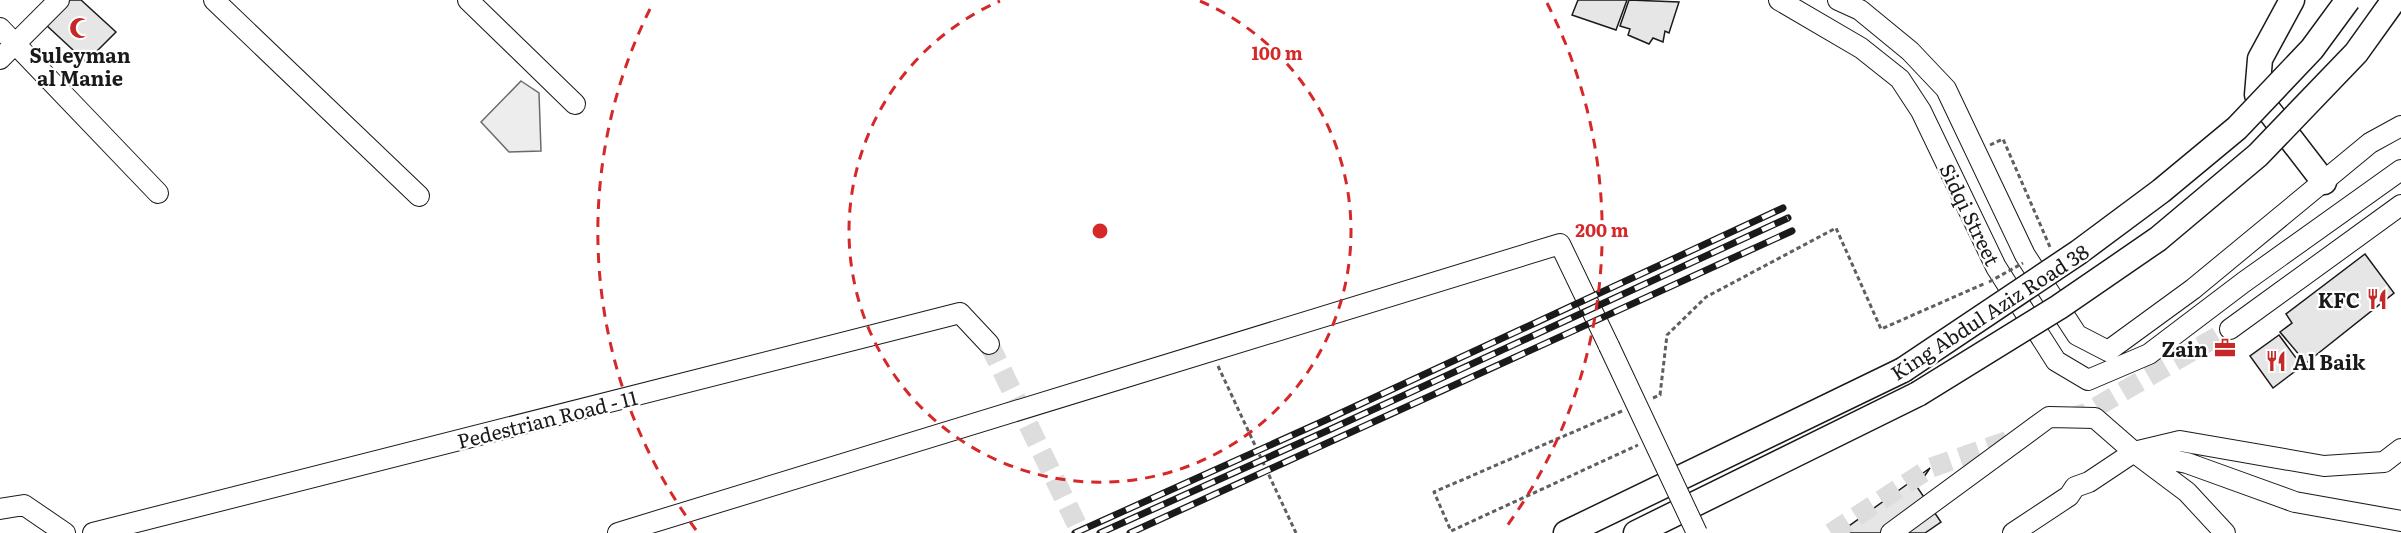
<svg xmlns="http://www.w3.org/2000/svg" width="2401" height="533" font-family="Literata,serif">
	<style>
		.parking { fill: #ededed; stroke: #6a6a6a; stroke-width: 1.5 }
		.building { fill: #e6e6e6; stroke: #1a1a1a; stroke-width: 1.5 }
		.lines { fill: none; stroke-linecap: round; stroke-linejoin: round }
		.minor-tunnel { stroke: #ddd; stroke-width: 20; stroke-dasharray: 20 10; stroke-linecap: butt }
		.minor-casing { stroke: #1a1a1a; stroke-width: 22 }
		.major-casing { stroke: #1a1a1a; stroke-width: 27 }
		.path { stroke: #5f5f5f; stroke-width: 3; stroke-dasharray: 4.5 3; stroke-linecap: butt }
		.minor { stroke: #fff; stroke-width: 20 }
		.major { stroke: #fff; stroke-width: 24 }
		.rail-casing { stroke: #1a1a1a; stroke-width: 7 }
		.rail { stroke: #fff; stroke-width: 4.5; stroke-dasharray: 14; stroke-linecap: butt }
		.minor-bridge-casing { stroke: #1a1a1a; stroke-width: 22; stroke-linecap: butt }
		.major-bridge-casing { stroke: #1a1a1a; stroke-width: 27; stroke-linecap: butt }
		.path-bridge { stroke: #5f5f5f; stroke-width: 3; stroke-dasharray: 4.5 3; stroke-linecap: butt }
		.minor-bridge { stroke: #fff; stroke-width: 20 }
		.major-bridge { stroke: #fff; stroke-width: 24 }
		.ring { fill: none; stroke: #d62828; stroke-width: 3; stroke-dasharray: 10 8 }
		.labels { text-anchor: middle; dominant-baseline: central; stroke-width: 4.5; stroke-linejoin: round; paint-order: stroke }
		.poi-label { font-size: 20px; font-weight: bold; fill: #1a1a1a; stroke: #fff; text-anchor: end }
		.street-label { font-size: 20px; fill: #1a1a1a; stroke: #fff }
		.centre { fill: #d62828; stroke: #fff; stroke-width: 3 }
		.ring-label { font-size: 18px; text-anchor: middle; font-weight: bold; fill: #d62828; stroke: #fff; stroke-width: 4.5; stroke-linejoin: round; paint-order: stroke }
	</style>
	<rect width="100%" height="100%" fill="#fff"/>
	<path class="parking" d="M521 81 539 93 541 151 509 152 481 122Z"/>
	<path class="building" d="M68 0H81L116 32 86 62 45 24Z
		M1578 0H1627L1616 30 1572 15Z
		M1629 0 1679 2 1669 33 1665 31 1663 42 1653 38 1649 44 1628 35 1630 29 1620 26Z
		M2365 254 2394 293 2306 363 2280 332 2292 323 2286 314Z
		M2279 335 2302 366 2273 388 2250 356Z
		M1930 468 1917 487 1941 522 1925 533H1839Z"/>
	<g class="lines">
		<path class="minor-tunnel" d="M989 344 1081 533
			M2069 418 2086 413 2230 329
			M1831 533 1930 468 2016 438"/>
		<defs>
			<path id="minor" d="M214 0 419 196
				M468 0 575 104
				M1779 0 1861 48 1900 79 1921 111 1996 267 2056 361 2088 380 2149 354 2244 282 2401 170
				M1838 0 1860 10 1910 51 1946 89 2025 255 2077 335 2108 351 2193 289 2370 143 2401 126
				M0 28 158 193
				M0 59 59 0
				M2230 329 2401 205
				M2139 456 2187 492 2225 533
				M0 509 24 505 65 533
				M93 533 960 313 989 344
				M618 533 1560 244 1609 346
				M1891 533 2049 417 2095 418 2134 452 2180 441 2324 466 2384 462 2401 449
				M2013 533 2069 496 2075 487 2089 482 2134 452 2187 463 2295 502 2401 521"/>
			<path id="major" d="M2292 0 2260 59 2257 95 2324 182
				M1566 533 1903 370
				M1636 533 1918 394"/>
		</defs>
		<use href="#minor" class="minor-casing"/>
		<use href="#major" class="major-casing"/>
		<path class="path" d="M1990 145 2003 139 2050 247
			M1218 366 1296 533
			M1653 398 1660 395 1667 335 1706 297 1836 228 1881 329 1986 283
			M1622 411 1434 492 1451 531 1638 445"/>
		<use href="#minor" class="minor"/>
		<use href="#major" class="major"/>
		<defs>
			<path id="rail" d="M1075 533 1328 419 1783 208
				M1100 533 1331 429 1788 218
				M1130 533 1792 231"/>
		</defs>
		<use href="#rail" class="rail-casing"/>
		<use href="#rail" class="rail"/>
		<defs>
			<path id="minor-bridge" d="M1609 346 1697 533"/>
			<path id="major-bridge" d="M1903 370 2079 252 2161 191 2237 128 2312 49 2348 0
				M1918 394 2059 307 2158 239 2258 155 2356 53 2394 0"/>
		</defs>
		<use href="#minor-bridge" class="minor-bridge-casing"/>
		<use href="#major-bridge" class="major-bridge-casing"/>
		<path class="path-bridge" d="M1989 282 2023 263"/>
		<use href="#minor-bridge" class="minor-bridge"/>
		<use href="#major-bridge" class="major-bridge"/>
	</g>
	<g class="ring">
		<path d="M1200 1A251 251 0 1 1 1000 1"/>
		<path d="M696 530A502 502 0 0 1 653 3M1547 3A502 502 0 0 1 1504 530"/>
	</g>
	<defs>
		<symbol id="mosque-bare" viewBox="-9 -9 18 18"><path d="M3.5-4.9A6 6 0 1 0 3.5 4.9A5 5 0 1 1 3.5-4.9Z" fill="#c62828" stroke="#fff" stroke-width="2.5" paint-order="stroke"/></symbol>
		<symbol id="restaurant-bare" viewBox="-9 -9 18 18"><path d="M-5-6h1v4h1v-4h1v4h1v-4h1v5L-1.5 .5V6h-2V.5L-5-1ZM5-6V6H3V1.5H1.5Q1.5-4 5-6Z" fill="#c62828" stroke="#fff" stroke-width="2.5" paint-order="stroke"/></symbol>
		<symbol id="office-bare" viewBox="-9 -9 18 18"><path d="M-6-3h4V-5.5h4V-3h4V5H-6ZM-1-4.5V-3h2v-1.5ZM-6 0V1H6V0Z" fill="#c62828" stroke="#fff" stroke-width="2.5" paint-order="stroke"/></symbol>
	</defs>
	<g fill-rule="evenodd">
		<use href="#mosque-bare" x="65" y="13" width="30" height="30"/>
		<use href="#restaurant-bare" x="2362" y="284" width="30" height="30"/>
		<use href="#office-bare" x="2210" y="333" width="30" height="30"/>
		<use href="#restaurant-bare" x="2261" y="346" width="30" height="30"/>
	</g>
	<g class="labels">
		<g class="poi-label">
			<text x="80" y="54" text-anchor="middle">Suleyman<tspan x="80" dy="23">al Manie</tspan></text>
			<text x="2360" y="299">KFC</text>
			<text x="2208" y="348">Zain</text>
			<text x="2293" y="361" text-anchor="start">Al Baik</text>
		</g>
		<g class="street-label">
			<text transform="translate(1971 214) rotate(64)">Sidqi Street</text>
			<text transform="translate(1989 311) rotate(-33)">King Abdul Aziz Road 38</text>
			<text transform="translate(547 418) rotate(-14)">Pedestrian Road - 11</text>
		</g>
	</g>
	<circle cx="1100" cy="231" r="9" class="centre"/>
	<g class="ring-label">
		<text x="1277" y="60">100 m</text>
		<text x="1602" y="237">200 m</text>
	</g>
</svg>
